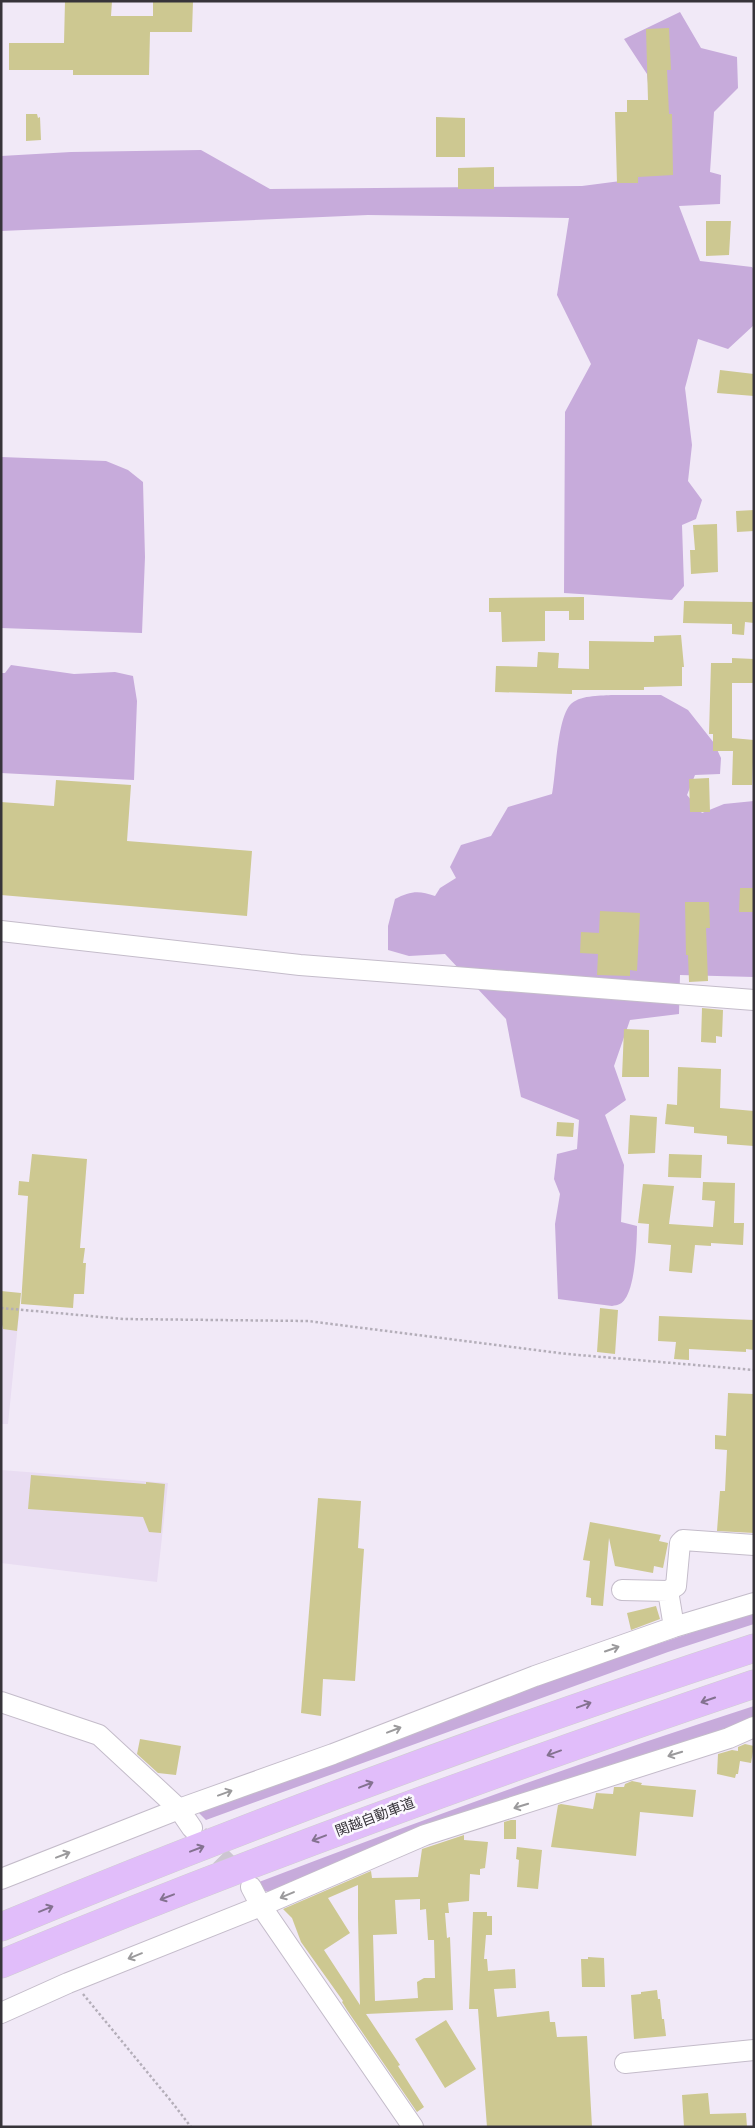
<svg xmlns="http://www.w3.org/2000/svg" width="755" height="2128" font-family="'Fira Sans','Noto Sans JP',sans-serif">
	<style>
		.built { fill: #e9ddf2 }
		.forest { fill: #c7abdb }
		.building { fill: #cdc891; fill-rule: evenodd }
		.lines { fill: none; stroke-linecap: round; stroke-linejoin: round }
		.minor-tunnel { stroke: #ccc5d1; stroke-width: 20; stroke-dasharray: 20 10; stroke-linecap: butt }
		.minor-casing { stroke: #c4bcca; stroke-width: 22 }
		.highway-casing { stroke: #cfced0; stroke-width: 29 }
		.path { stroke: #b4aeb9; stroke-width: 2.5; stroke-dasharray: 2.5 2.5; stroke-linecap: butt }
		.minor { stroke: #fff; stroke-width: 20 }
		.highway { stroke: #e1bdfa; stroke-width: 28 }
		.oneway { stroke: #9b9a9c }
		.oneway2 { stroke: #847290 }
		.labels { text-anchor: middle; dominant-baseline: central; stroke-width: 5; stroke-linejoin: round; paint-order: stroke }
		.street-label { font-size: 14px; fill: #37343a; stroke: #fbf8fe }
	</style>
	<rect width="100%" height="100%" fill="#f1e9f7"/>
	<path class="built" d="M1 1312 19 1314 8 1424H1Z
		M1 1470 168 1483 157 1582 1 1563Z"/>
	<path class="forest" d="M680 12 701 48 737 57 738 88 714 112 710 172 721 175 720 204 679 206 700 261 752 267 754 270V325L728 349 698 339 685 388 692 445 688 481 702 500 696 519 682 525 684 586 672 600 564 593 565 412 591 364 557 295 569 218 368 215 1 231V156L71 152 201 150 270 189 582 186 636 179 651 111 647 74 624 39Z
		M1 457 106 461 128 470 143 482 145 557 142 633 1 628Z
		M11 665 74 674 115 672 133 676 137 701 134 780 1 773V673H5Z
		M611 695H661L688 710 714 743 721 758 720 774 695 775 687 795 702 813 724 804 754 801V977L680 975 679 1014 630 1020 614 1066 626 1100 605 1115 624 1165 621 1222 637 1226C637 1243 635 1286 625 1299 622 1304 618 1305 612 1306L558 1299 555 1224 560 1194 554 1179 557 1154 577 1149 579 1120 521 1097 506 1019 445 954 409 956 388 950V926L395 899C410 891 419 890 435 896L440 888 456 878 450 867 461 845 491 836 508 807 552 794C556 773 557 720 570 705 579 695 599 696 611 695Z
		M754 1612V1624L668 1652 206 1820 195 1809 531 1686Z
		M754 1706V1721L273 1893 265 1891 259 1882C423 1819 587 1760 754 1706Z"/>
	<path class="building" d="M65 1H112L111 16H153V1H193L192 32H150L149 75H73V70H9V43H64Z
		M669 28 671 70H667L669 114H672L673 175 638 177V183H617L615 112H627V100H648L646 29Z
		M26 114H37L38 118 40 117 41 140 26 141Z
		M436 117 465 118V157H436Z
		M494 167V189H458V168Z
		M706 221H731L729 255 706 256Z
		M720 370 754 374V396L717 393Z
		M754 510V531L737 532 736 511Z
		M717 524 718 572 691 574 690 550H695L693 525Z
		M584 597V620H569V611H545V641L502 642 501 612H489V598Z
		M684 601 754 602V623L745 622 744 635 732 634V624L683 623Z
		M681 635 684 667H682V686L644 687V690H572V694L495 692 496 666 537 667 538 652 559 653 558 668 589 669V641L654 642V636Z
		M732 658 754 659V683H732V738L754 740 752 785H732L733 751H713V734H709L711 663H732Z
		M709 778 710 812H690L689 779Z
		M56 780 131 785 127 841 252 851 247 916 1 895V802L54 806Z
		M740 888H754V912H739Z
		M685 902H709L710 928H706L708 981 689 982 688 955H686Z
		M600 911 640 913 637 971 630 970V976L597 975 598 954 580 953 581 932 599 933Z
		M702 1008 723 1010 722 1037 716 1036V1043L701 1042Z
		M624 1029 649 1030V1077H622Z
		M678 1067 721 1069 720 1108 754 1111V1146L727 1144V1136L694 1133V1127L665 1124 667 1104 677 1105Z
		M630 1115 657 1117 655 1153 628 1154Z
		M557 1122 574 1123 573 1137 556 1136Z
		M32 1154 87 1159 80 1248H85L83 1263H86L84 1294H74L73 1308 21 1304 28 1196 18 1195 19 1181 29 1182Z
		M669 1154 702 1155 701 1178 668 1177Z
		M703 1182 735 1183 734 1223H744L743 1245 711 1243V1246L695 1245 692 1273 669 1271 671 1245 648 1243 649 1224 638 1223 643 1184 674 1186 669 1224 713 1227 715 1201 702 1200Z
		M1 1291 21 1293 17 1331 3 1329 1 1320Z
		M600 1308 618 1310 615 1354 597 1352Z
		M659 1316 754 1320V1350L746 1349V1352L689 1349V1360L674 1359 676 1342 658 1341Z
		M728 1393 754 1394V1533L717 1531 720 1491H725L727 1450 715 1449V1435L726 1436Z
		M31 1475 146 1484V1482L165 1484 161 1533 149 1532 143 1517 28 1509Z
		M318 1498 361 1501 358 1548 364 1549 355 1681 323 1679 321 1716 301 1713Z
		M590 1522 661 1535 659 1541 668 1543 663 1568 654 1566 653 1573 615 1566 609 1538 603 1606 591 1605V1598L586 1597 590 1561 583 1560Z
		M656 1606 660 1619 631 1630 627 1613Z
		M140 1739 181 1746 176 1775 158 1773 137 1754Z
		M745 1744 754 1746 751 1763 740 1761 738 1774H736L735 1778 717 1774 718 1754 732 1750 738 1751V1747Z
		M632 1781 642 1783 641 1785 696 1790 693 1817 640 1812 636 1856 551 1847 558 1805 561 1804 593 1809 596 1793 613 1794 614 1787H624L625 1784Z
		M511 1820H516V1839H504V1822Z
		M464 1835V1840L488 1842 485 1868 480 1869V1875L470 1874 469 1901 448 1903 449 1913H445L447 1938 450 1937 453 2010 366 2014 400 2065 398 2066 424 2107 417 2112 347 2010 342 2002 343 2001 301 1942 292 1918 283 1909 371 1871 372 1878 418 1877 422 1849ZM358 1885V1918L360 2005 324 1950 350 1933 328 1898ZM420 1899V1910L426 1909 428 1940H434L435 1978H424L417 1982 418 1998 375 2001 373 1935 397 1934 395 1900Z
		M517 1847 542 1850 538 1889 517 1887 519 1860 516 1859Z
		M473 1912H487V1916H492V1935H486L484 1959H487L488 1971 515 1969 516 1988 494 1989 497 2017 549 2011 550 2022H555L557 2037 587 2036 592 2127H487L478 2009H469Z
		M588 1957 604 1958 605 1987H582L581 1959H588Z
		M657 1990 658 1999H660L662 2019H664L666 2036 634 2039 631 1995 641 1994V1992Z
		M446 2020 476 2069 445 2088 415 2039Z
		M708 2093 710 2114 746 2113 747 2127H684L682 2095Z"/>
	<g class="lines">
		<path class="minor-tunnel" d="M199 1835 242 1878"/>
		<defs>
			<path id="minor" d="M1 931 300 965 754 1000
				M622 1590 668 1591 676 1586 680 1543 683 1540 754 1545
				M668 1591 674 1627
				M1 1702 99 1735 179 1809 192 1828
				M1 1879 179 1809 333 1754 535 1676 674 1627 754 1603
				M251 1887 261 1906 413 2127
				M1 2013 68 1983 261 1906 425 1835 729 1738 754 1727
				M625 2063 754 2050"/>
			<path id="highway" d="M1 1927C248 1825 500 1731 754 1648
				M1 1964C249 1861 500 1770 754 1684"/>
		</defs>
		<use href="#minor" class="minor-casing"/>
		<use href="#highway" class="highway-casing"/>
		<path class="path" d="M1 1308 124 1319 308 1321 567 1354 754 1370
			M83 1994 171 2101 191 2127"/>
		<use href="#minor" class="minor"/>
		<use href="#highway" class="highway"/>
	</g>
	<defs><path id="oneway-shaft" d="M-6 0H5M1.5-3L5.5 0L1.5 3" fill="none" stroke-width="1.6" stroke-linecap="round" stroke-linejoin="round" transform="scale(1.25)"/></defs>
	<g class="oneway">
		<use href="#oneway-shaft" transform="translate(612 1649) rotate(-19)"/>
		<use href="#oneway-shaft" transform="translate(394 1730) rotate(-21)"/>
		<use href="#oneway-shaft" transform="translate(675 1754) rotate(163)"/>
		<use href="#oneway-shaft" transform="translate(225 1793) rotate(-20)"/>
		<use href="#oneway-shaft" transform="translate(521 1806) rotate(163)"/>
		<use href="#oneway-shaft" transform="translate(63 1855) rotate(-21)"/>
		<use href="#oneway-shaft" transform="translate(287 1895) rotate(157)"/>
		<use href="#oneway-shaft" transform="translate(135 1956) rotate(158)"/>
	</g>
	<g class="oneway2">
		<use href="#oneway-shaft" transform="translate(708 1700) rotate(161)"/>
		<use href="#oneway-shaft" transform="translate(584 1705) rotate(-20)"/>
		<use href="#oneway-shaft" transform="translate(554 1753) rotate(160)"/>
		<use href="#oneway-shaft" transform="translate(366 1785) rotate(-21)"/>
		<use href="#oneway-shaft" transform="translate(319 1838) rotate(159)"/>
		<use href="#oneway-shaft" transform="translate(197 1849) rotate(-21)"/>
		<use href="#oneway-shaft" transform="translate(167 1897) rotate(159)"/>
		<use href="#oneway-shaft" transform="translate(46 1909) rotate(-22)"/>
	</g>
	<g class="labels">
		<g class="street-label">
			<text transform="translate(375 1817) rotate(-21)">関越自動車道</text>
		</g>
	</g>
	<rect width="755" height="2128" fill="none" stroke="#37343a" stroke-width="5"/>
</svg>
